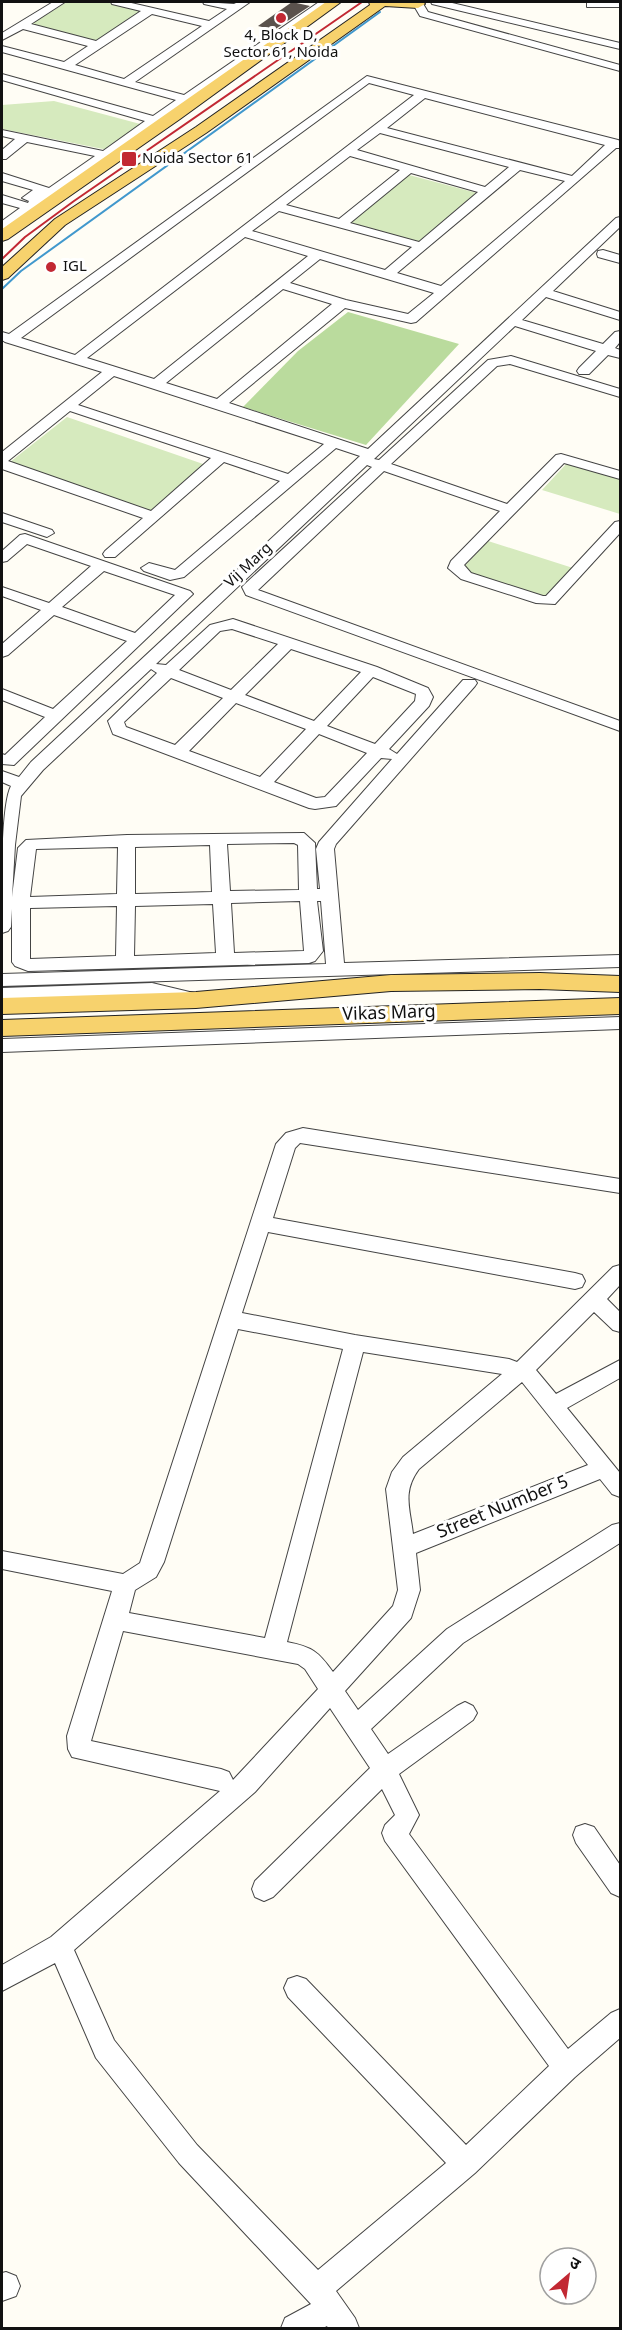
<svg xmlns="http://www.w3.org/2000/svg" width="622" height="2330" font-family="Georgia,'Noto Sans Devanagari',serif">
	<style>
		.green { fill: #d6eabe }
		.forest { fill: #badb9d }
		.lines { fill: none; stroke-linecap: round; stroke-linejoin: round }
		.stream { stroke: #4198cd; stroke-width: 2 }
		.building { fill: #5a524d }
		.minor-casing { stroke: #444; stroke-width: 2 }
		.major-casing { stroke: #222; stroke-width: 2 }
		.minor { fill: #fff; fill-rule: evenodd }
		.major { fill: #f7d26d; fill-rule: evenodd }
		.rail { stroke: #c22833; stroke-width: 2 }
		.poi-dot { fill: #c22833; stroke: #fff; stroke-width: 2 }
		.labels { text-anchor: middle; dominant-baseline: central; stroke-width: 6; stroke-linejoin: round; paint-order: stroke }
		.far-poi-label { font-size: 15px; fill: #111; stroke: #fff; text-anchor: start }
		.far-street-label { font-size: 15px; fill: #111; stroke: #fff }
		.street-label { font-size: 18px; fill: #111; stroke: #fff }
	</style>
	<rect width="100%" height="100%" fill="#fffdf5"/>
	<path class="green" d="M67 2H105L143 11 96 42 31 24Z
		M54 101 144 125 108 150 2 129V105Z
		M409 175 477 193 418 242 349 222Z
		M67 417 206 465 151 512 10 462Z
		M568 462 620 478V514L542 490Z
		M488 541 573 568 546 599 460 571Z"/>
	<path class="forest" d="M348 312 459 344 366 445 243 407 298 351Z"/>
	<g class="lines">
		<path class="stream" d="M2 289 21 271 380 12"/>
	</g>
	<path class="building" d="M292 2 310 6 274 30 258 26Z"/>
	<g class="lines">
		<defs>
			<path id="minor" d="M53 2H65L31 24 96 41 141 11 112 4 111 2H127L209 21 227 9 204 4 203 2 234 4 238 2H250L135 82 184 95 319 2H331L164 119 170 123 168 126 157 125 2 230V221L20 208 2 203V195L28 203 29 201 22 198 33 190 2 181V173L49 188 95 156 27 142 6 159H2V150L15 139 2 136V130L103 151 145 121 2 80V74L153 116 176 100 2 52V46L64 62 88 46 23 29 2 40V33ZM152 14 202 26 124 79 75 65Z
				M414 2H422L428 12 620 65V71L420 16 413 4Z
				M431 2H448L620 43V49L432 4Z
				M591 2H620V7H587V3Z
				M367 76 618 140 620 141V148H616L416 322 411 323 345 308 229 403 368 449 616 218 620 217V227L553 291 620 312V320L546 297 522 320 603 344 615 332 620 331V342L615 348 620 350V358L608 355 589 374H579L577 371 579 368 596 351 515 326 374 459 379 460 488 360 511 356 620 389V397L510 364 497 366 391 464 507 504 556 455 561 454 620 471V479L564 463 464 565 471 573 543 596H546L615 522 620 521V533L555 604 536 603 461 579 448 568 451 561 500 511 384 471 258 590 620 721V731L246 595 242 587 245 584 372 467 367 465 156 664 166 665 210 625 233 619 377 667 428 688 433 697 429 706 389 749 397 754 463 680H475L477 683 475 686 336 844 334 849 344 963 620 955V967L2 986V974L326 964 321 901H317L323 951 315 961 309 963 28 971 15 966 12 962V909L11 927 8 931 2 933C2 902 0 807 11 786L2 782V771L19 777 31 762 360 456 336 448 184 577 170 580 144 571 141 568 149 563 175 570 280 481 224 462 115 557H105L103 554 105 551 143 518 2 469V452L102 372 5 342 2 340V332L9 334ZM369 83 414 95 75 355 21 338ZM425 98 605 145 572 176 387 128ZM380 133 509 167 485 187 357 150ZM350 156 400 170 339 219 286 205ZM520 170 565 181 441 286 397 273ZM411 173 478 192 419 242 350 223ZM279 211 412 247 385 270 252 231ZM245 237 308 256 154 379 87 358ZM320 259 434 293 408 314 346 300 290 283ZM283 289 332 304 217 399 166 383ZM114 376 324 444 288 474 78 405ZM70 411 211 458 151 511 8 461ZM232 629 278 644 231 690 179 670 220 631ZM291 649 361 672 314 721 245 695ZM151 669 157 673 108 721 113 734 309 808 315 809 336 806 381 758 392 759 319 842 316 849 320 889H317L315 843 304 833 127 835 26 840 18 848 12 897 15 845 21 796 43 770ZM373 677 416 694 415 701 375 744 327 726ZM171 678 223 698 175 745 126 727 124 722ZM236 703 306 729 260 777 189 751ZM319 734 367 753 325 797 316 798 274 782ZM294 843 298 845 299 890 230 891 227 844ZM210 845 212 892 135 894V847ZM118 847 117 894 30 897 36 849ZM300 901 304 951 234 953 231 903ZM213 904 216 953 134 956 135 906ZM117 906 116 956 30 959V908Z
				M603 250 620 255V263L598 257 597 254 598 251Z
				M2 513 52 530 54 533 47 537 2 522Z
				M25 534 190 591 193 594 14 765 2 764V754L5 755 45 717 2 700V689L53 709 127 641 54 615 8 655 2 657V644L41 610 2 596V587L49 603 91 566 27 544 7 561 2 562V551L20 535ZM104 571 175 595 135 633 62 607Z
				M152 983 198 994 201 999 198 1004 192 1005 152 995 2 1000V988Z
				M620 1017V1029L2 1052V1039Z
				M303 1128 620 1179V1193L300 1143 295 1148 273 1218 575 1273 582 1275 585 1281 582 1287 575 1289 268 1232 242 1313 355 1335 509 1359 517 1362 613 1267 620 1265V1285L607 1299 620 1312V1332L613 1330 594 1312 536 1370 556 1394 620 1360V1378L567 1408 620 1473V1497L612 1494 600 1479 416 1553 420 1590 411 1618 345 1691 358 1710 447 1629 612 1525 620 1523V1543L463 1643 371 1729 388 1754 457 1706 465 1702 473 1706 477 1713 473 1720 399 1774 419 1815 409 1834 568 2049 611 2013 620 2009V2038L575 2077 475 2173 336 2291 355 2318 359 2328H328L327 2326 323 2328H281L285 2318 311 2304 179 2163 96 2058 55 1963 2 1991V1965L51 1937 220 1791 72 1757 68 1749 67 1736 112 1591 2 1569V1551L123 1574 140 1563 276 1144 286 1133ZM238 1329 343 1349 265 1638 129 1613 135 1590 156 1577 164 1562ZM363 1352 502 1374 403 1457 392 1472 386 1489 398 1590 393 1606 333 1672C318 1651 312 1647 287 1642ZM522 1382 588 1465 413 1534C410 1508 402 1492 419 1469ZM123 1631 298 1664 305 1669 318 1689 233 1780 229 1772 221 1769 91 1741ZM330 1708 370 1768 255 1881 252 1889 255 1897 264 1901 273 1897 382 1789 395 1815 385 1825 382 1833 385 1841 549 2066 466 2145 306 1979 297 1976 288 1979 284 1988 288 1997 446 2163 318 2270 197 2145 114 2040 74 1950 255 1792Z
				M585 1824 594 1827 620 1865V1897L611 1893 576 1843 573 1835 576 1827Z
				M6 2272 16 2276 20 2286 16 2296 2 2301V2273Z"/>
			<path id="major" d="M326 2H341L180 119 8 239 2 241V229Z
				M369 2H423L425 4 418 8 385 6 206 133 65 225 8 278 2 280V267L55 219 196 127 370 5Z
				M540 973 620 976V992L540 989 391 991 196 1008 2 1014V998L196 992 391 975Z
				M620 998V1014L2 1036V1020Z"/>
		</defs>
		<use href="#minor" class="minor-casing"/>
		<use href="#major" class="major-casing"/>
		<use href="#minor" class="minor"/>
		<use href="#major" class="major"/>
		<path class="rail" d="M2 259 25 237 74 201 362 2"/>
	</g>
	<g class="poi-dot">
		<circle cx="281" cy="18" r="6"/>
		<rect x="121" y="151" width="16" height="16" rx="3"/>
		<circle cx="51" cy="267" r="6"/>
	</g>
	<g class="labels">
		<g class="far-poi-label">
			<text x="281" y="36" text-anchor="middle">4, Block D,<tspan x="281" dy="17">Sector 61, Noida</tspan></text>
			<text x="142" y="159">Noida Sector 61</text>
			<text x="63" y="267">IGL</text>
		</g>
		<g class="far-street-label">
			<text transform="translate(249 566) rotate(-43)">Vij Marg</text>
		</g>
		<g class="street-label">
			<text transform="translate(389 1014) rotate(-2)">Vikas Marg</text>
			<text transform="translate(503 1508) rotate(-22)">Street Number 5</text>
		</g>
	</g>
	<rect width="622" height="2330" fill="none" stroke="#111111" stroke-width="6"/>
	<g transform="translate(568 2276) rotate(29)"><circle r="28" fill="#ffffff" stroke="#a0a0a0" stroke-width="1.5"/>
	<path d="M0-4.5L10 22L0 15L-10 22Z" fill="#c22833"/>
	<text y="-9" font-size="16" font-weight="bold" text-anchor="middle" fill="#111111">उ</text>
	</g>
</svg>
